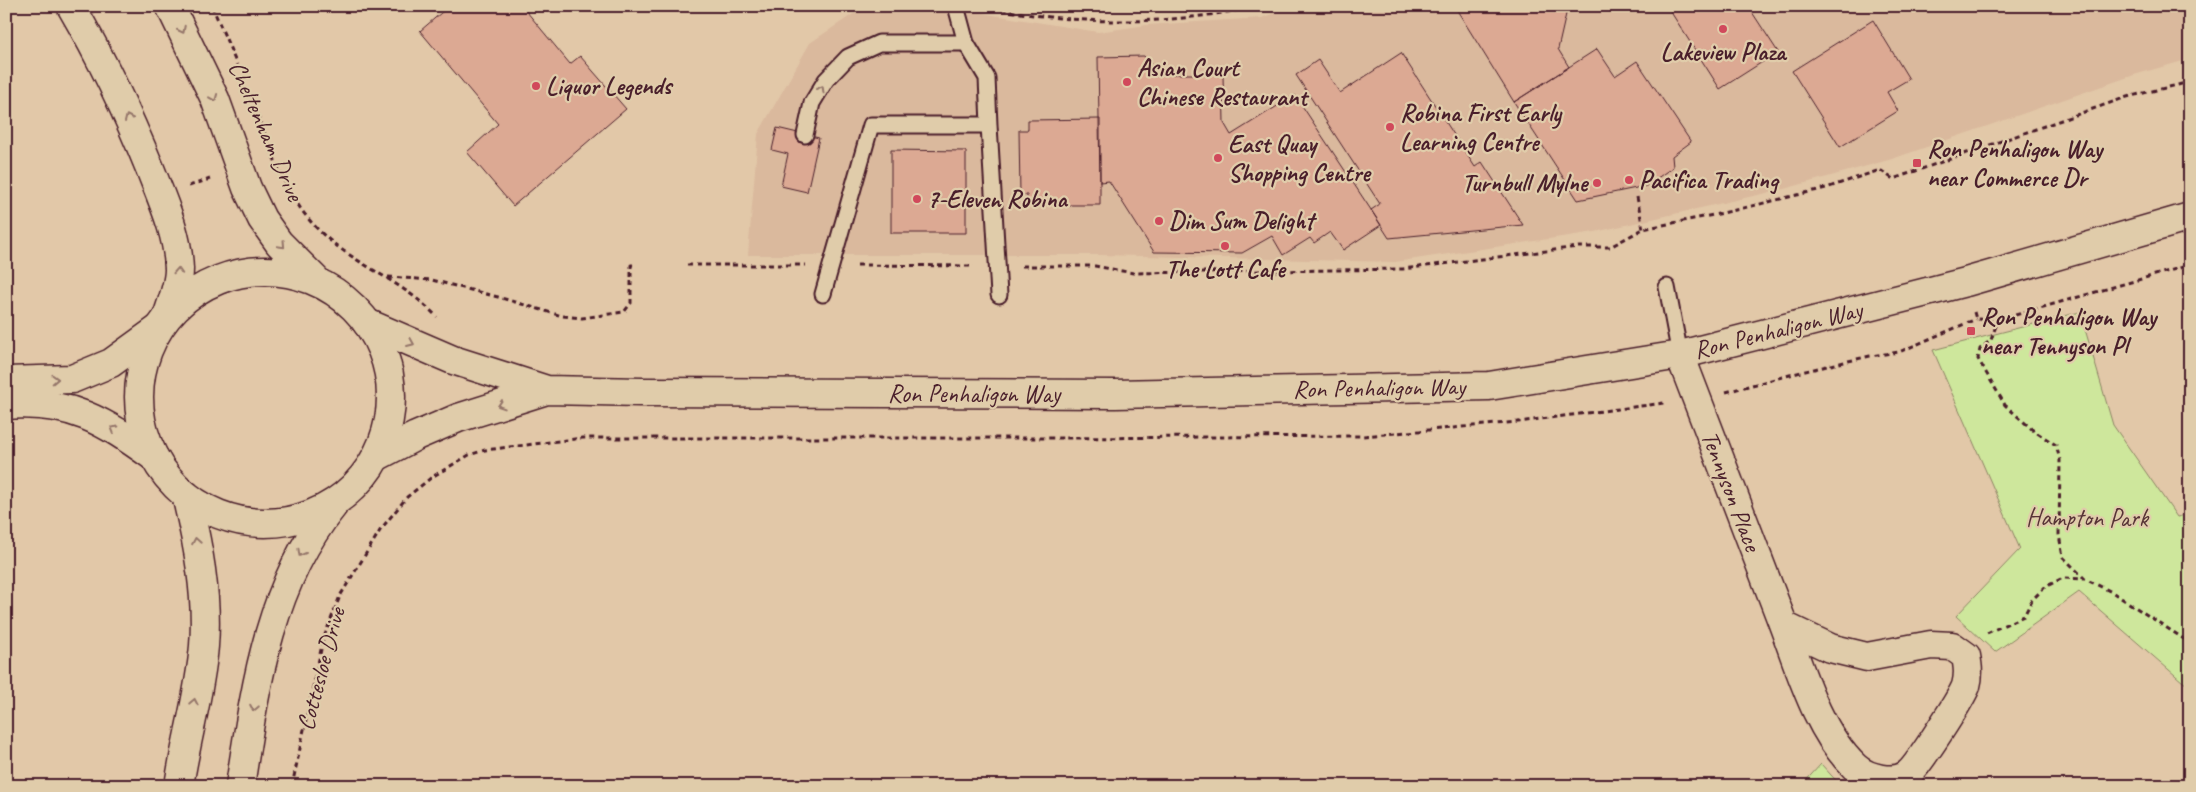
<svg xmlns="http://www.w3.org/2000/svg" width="2196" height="792" font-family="Caveat,sans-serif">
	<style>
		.built { fill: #dab99d }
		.green { fill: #cee79c; stroke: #8c8364 }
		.building { fill: #dca993; stroke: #4a1f2b }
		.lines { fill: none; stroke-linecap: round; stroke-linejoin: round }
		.service-casing { stroke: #4a1f2b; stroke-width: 19 }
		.minor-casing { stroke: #4a1f2b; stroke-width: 31 }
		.tertiary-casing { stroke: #4a1f2b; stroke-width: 31 }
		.secondary-casing { stroke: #4a1f2b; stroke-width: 31 }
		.path { stroke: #4a1f2b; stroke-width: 3; stroke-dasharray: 5 4; stroke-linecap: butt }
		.service { stroke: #e0ccaa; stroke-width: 15 }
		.minor { stroke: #e0ccaa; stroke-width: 28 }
		.tertiary { stroke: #e0ccaa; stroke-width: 28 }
		.secondary { stroke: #e0ccaa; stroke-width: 28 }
		.oneway { stroke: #95766a }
		.poi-dot { fill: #d1495b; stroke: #e0ccaa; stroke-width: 2 }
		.labels { text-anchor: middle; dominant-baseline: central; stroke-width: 4.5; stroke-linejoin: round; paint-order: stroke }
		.poi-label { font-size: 25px; font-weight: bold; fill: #4a1f2b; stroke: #e0ccaa; text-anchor: start }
		.street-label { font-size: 25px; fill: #4a1f2b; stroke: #e0ccaa }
		.park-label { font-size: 25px; fill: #573336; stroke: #e0ccaa }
	</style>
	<rect width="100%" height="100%" fill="#e2c8a8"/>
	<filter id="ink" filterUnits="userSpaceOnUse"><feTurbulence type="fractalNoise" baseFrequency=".02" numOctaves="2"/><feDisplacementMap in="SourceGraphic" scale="10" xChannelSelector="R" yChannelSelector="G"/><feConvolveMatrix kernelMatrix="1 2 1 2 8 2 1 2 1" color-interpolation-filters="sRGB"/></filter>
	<g filter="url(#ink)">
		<path class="built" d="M865 6H957L987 14 1098 32 1147 25 1262 18 1290 6H2190V59L2134 75 1892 159 1784 189 1595 232 1395 262 1100 255H748L758 134 810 43Z"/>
		<path class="green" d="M2080 312 2113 425 2177 517 2190 514V684L2183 682 2079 592 1995 652 1956 616 2020 549 1933 350Z
			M1821 764 1841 786H1801Z"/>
		<path class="building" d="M449 6H522L570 64 580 56 626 109 513 206 467 152 498 124 420 31Z
			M1456 6H1561L1566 14 1558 49 1569 67 1514 102 1455 7Z
			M1667 6H1748L1778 52 1720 89Z
			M1873 20 1909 79 1887 92 1898 111 1840 147 1792 71Z
			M1597 49 1615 76 1637 61 1691 142 1672 156 1673 167 1646 186 1578 200 1514 102Z
			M1401 53 1475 167 1482 162 1523 225 1389 238 1371 210 1380 204 1296 75 1318 60 1340 93Z
			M1144 56 1159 74H1223L1224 123 1231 135 1295 95 1381 225 1343 250 1330 232 1314 243 1310 238 1283 255 1272 236 1242 253 1154 252 1109 181 1100 182 1098 57Z
			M1100 119V205H1027V195H1020L1019 130H1028V120Z
			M777 128 819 138 807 192 781 186 788 154 772 150Z
			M891 150 966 151V233H891Z"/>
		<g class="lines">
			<defs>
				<path id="service" d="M956 6 966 43 987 78 989 125
					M805 135 812 103 826 80 848 57 879 43H966
					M1667 287 1680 355
					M823 294 871 125H989L999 295"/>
				<path id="minor" d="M1680 355C1713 442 1746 529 1780 616 1799 665 1816 730 1855 767 1867 778 1894 785 1908 774 1918 766 1961 699 1966 686 1969 675 1968 667 1966 656L1952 646 1931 645 1867 657 1830 648 1784 626"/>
				<path id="tertiary" d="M367 323 453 360 547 390 642 392 1115 394 1489 386 1680 355 1966 282 2190 217
					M6 381 72 379 111 363 158 329
					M6 405C71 400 104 421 154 457
					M376 457 416 436 458 418 547 390"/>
				<path id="secondary" d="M71 6C102 59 128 114 151 171 163 202 178 234 179 269 179 285 172 302 167 317
					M170 6 215 99 247 188 262 219 279 243 317 281
					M139 397a126 126 0 1 1 252 0a126 126 0 1 1-252 0Z
					M179 786C186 739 200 693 204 646 208 595 198 544 186 495
					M240 786C255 689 269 584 333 506"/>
			</defs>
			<use href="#service" class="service-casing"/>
			<use href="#minor" class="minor-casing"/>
			<use href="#tertiary" class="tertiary-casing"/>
			<use href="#secondary" class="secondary-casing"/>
			<path class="path" d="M212 6 240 72
				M984 6C1074 26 1168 26 1259 6
				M254 106C276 162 289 212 341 249 373 272 410 288 437 317
				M189 186 210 179
				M1637 197 1643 229
				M687 265H806
				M857 265 974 266
				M1022 266H1095L1133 273 1403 269 1578 247H1610L1643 229 1723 213 1826 188 1880 170 1893 179 2127 97 2190 82
				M388 277 432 280 498 297 562 316 582 318 624 312 631 303V265H637
				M1974 312 1976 319 1998 320 1991 340 1980 349 1978 359 2005 405 2034 431 2056 445 2060 460 2059 535 2063 557 2085 579 2112 592 2190 643
				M1998 320 2190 265
				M1726 392 1801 372 1870 356 1899 352 1976 319
				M1987 633 2024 616 2032 600 2045 587 2063 578 2084 579
				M292 786 323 640 340 596 381 529 407 497 432 477 469 455 485 450 583 438H1065L1363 436 1518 422 1664 403"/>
			<use href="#service" class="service"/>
			<use href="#minor" class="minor"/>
			<use href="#tertiary" class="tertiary"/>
			<use href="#secondary" class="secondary"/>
		</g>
		<defs><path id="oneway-chevron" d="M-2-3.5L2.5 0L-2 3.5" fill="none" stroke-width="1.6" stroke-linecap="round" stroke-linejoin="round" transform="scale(1.25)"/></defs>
		<g class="oneway">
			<use href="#oneway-chevron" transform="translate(182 30) rotate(63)"/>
			<use href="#oneway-chevron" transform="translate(821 89) rotate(-61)"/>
			<use href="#oneway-chevron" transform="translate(214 98) rotate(68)"/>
			<use href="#oneway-chevron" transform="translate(128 118) rotate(-114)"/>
			<use href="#oneway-chevron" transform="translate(282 245) rotate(47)"/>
			<use href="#oneway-chevron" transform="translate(178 271) rotate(-87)"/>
			<use href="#oneway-chevron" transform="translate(411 343) rotate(23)"/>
			<use href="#oneway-chevron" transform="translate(55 379) rotate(-2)"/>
			<use href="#oneway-chevron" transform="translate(501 405) rotate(162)"/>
			<use href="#oneway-chevron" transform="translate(114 429) rotate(-150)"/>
			<use href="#oneway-chevron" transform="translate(196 541) rotate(-100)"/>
			<use href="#oneway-chevron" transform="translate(301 553) rotate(119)"/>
			<use href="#oneway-chevron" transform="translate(194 702) rotate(-79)"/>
			<use href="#oneway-chevron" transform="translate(254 708) rotate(101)"/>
		</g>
	</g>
	<g class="poi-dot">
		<circle cx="1723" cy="29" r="5"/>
		<circle cx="1127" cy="82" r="5"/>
		<circle cx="536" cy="86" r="5"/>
		<circle cx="1390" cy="127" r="5"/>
		<circle cx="1218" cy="158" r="5"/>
		<rect x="1912" y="158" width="10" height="10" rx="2.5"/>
		<circle cx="1629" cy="180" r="5"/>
		<circle cx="1597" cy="183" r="5"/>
		<circle cx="917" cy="199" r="5"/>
		<circle cx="1159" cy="221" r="5"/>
		<circle cx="1225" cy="246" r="5"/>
		<rect x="1966" y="326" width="10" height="10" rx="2.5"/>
	</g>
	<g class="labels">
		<g class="poi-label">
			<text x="1723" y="52" text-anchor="middle">Lakeview Plaza</text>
			<text x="1137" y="68">Asian Court<tspan x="1137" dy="29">Chinese Restaurant</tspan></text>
			<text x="546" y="86">Liquor Legends</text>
			<text x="1400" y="113">Robina First Early<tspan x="1400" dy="29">Learning Centre</tspan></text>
			<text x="1228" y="144">East Quay<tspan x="1228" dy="29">Shopping Centre</tspan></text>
			<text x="1927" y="149">Ron Penhaligon Way<tspan x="1927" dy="29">near Commerce Dr</tspan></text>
			<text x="1639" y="180">Pacifica Trading</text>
			<text x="1587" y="183" text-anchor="end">Turnbull Mylne</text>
			<text x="927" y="199">7-Eleven Robina</text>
			<text x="1169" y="221">Dim Sum Delight</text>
			<text x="1225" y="269" text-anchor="middle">The Lott Cafe</text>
			<text x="1981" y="317">Ron Penhaligon Way<tspan x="1981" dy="29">near Tennyson Pl</tspan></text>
		</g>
		<g class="street-label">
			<text transform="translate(266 131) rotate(66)">Cheltenham Drive</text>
			<text transform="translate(1778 330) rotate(-14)">Ron Penhaligon Way</text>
			<text transform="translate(1379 388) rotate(-1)">Ron Penhaligon Way</text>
			<text x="974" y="394">Ron Penhaligon Way</text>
			<text transform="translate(1731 491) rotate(69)">Tennyson Place</text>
			<text transform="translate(321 669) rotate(-75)">Cottesloe Drive</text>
		</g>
		<g class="park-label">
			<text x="2087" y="518">Hampton Park</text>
		</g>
	</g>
	<rect width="2196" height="792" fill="none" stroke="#e0ccaa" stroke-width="25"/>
	<rect x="12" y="12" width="2171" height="767" fill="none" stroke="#4a1f2b" stroke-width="2" filter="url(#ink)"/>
</svg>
